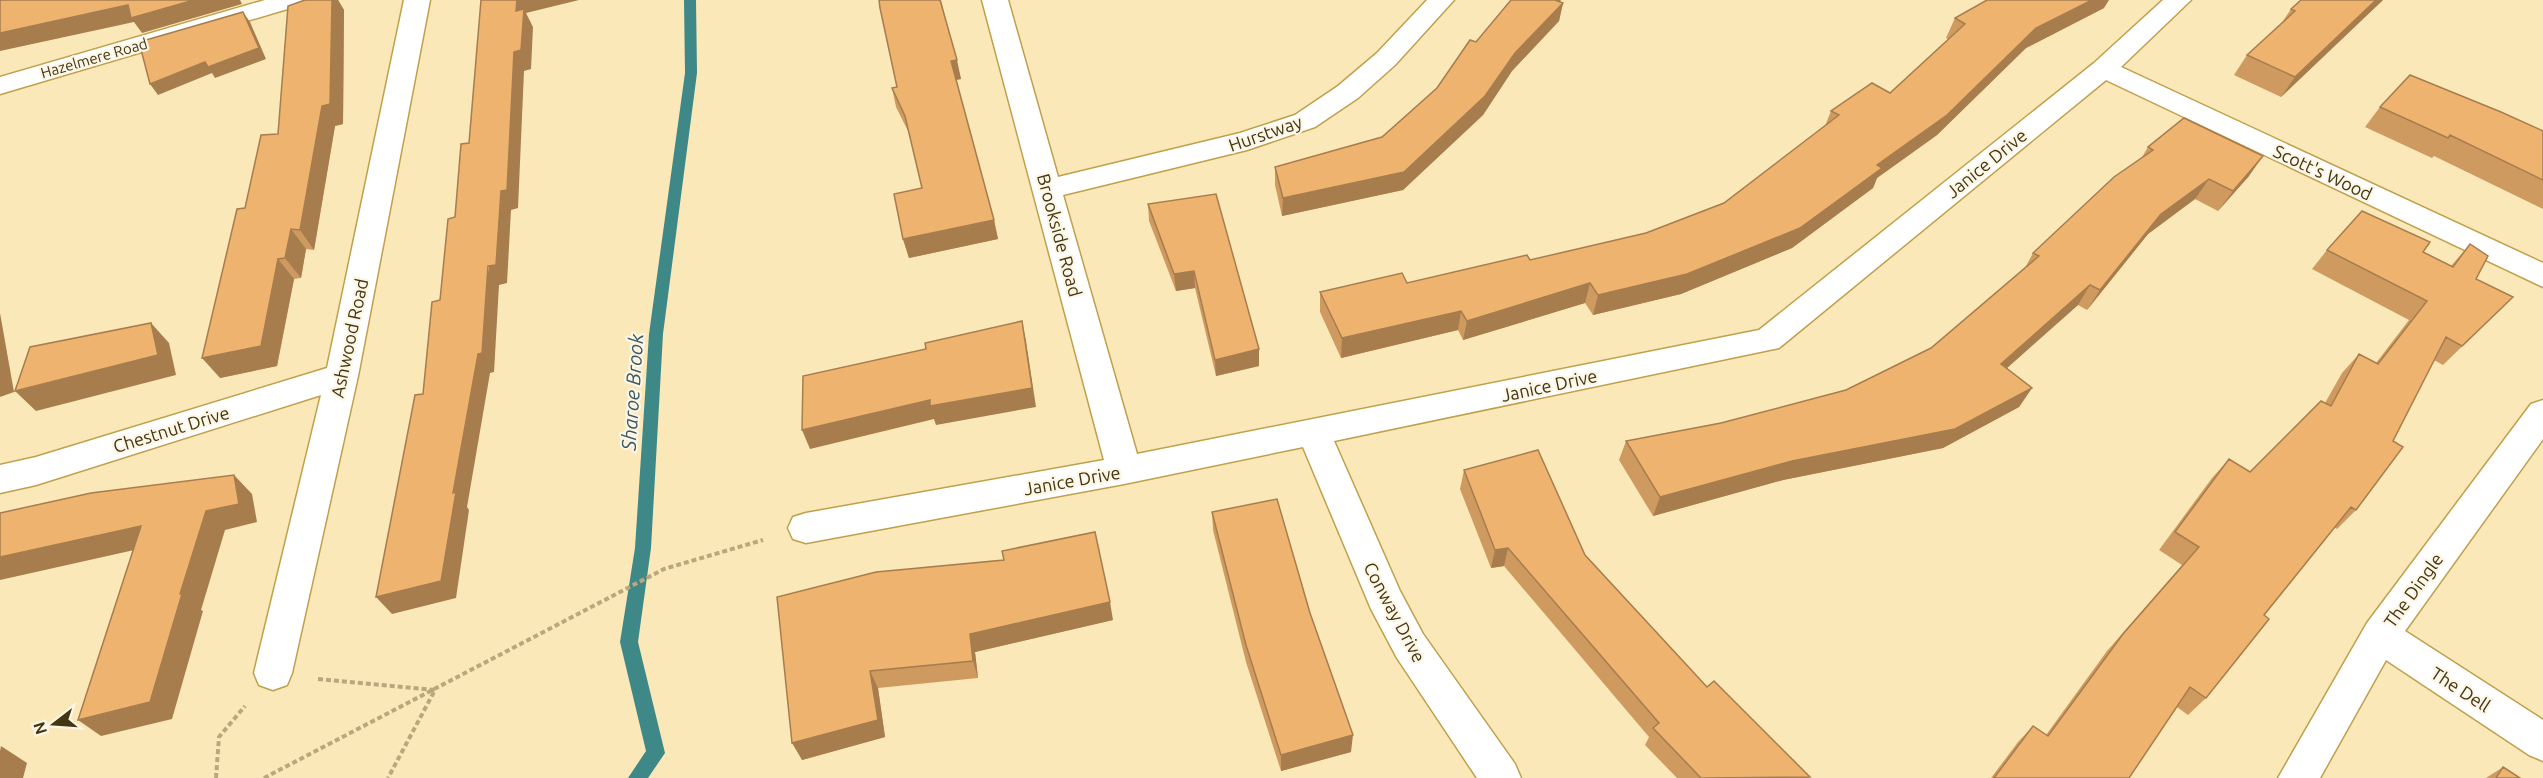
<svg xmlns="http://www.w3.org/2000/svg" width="2543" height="778" font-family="Ubuntu,sans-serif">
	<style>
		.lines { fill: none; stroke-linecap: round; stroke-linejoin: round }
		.stream { fill: #3f8888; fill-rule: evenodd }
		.minor-casing { stroke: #c0a04c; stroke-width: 3 }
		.path { stroke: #b9a87d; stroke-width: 4; stroke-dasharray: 5 3; stroke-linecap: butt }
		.minor { fill: #fff; fill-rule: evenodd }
		.wall { fill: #ce9a60 }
		.shaded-wall { fill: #a77d4e }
		.building { fill: #efb370; stroke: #a77d4e; stroke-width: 1.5 }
		.labels { text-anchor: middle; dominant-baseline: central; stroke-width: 4.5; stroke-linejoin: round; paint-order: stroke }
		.far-street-label { font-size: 15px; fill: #433612; stroke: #fdf6e6 }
		.street-label { font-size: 18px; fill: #433612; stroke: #fdf6e6 }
		.water-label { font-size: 20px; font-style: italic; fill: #3a5b61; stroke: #fdf6e6 }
	</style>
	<rect width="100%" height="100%" fill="#fbe8b8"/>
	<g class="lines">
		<path class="stream" d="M684 0H696L697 73 663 334 651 548 638 642 665 753 648 778H628L646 751 620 642 635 548 649 334 685 73Z"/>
		<defs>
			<path id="minor" d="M265 0H305L301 5 0 94V77Z
				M404 0H430L358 376 292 673 287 685 273 690 259 685 254 673 321 395 36 485 0 493V465L36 457 327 368Z
				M982 0H1008L1058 177 1240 133 1295 115 1338 86 1377 53 1427 0H1454L1395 65 1358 98 1315 127 1247 150 1063 195 1137 454 1759 330 2094 63 2163 0H2191L2121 67 2543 263V287L2106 80 1779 348 1334 441 1400 591 1423 634 1515 764 1521 778H1477L1397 658 1371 609 1303 447 1124 484 806 543 793 539 788 528 793 517 806 513 1104 460Z
				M2543 400V439L2405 631 2543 720V761L2529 755 2386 660 2320 778H2278L2367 623 2531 404Z"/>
		</defs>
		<use href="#minor" class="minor-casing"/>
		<path class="path" d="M318 679 435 690 388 778
			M216 778 219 737 245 706
			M264 778 664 569 763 540"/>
		<use href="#minor" class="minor"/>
	</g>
	<path class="wall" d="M305 0H338L344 10 343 124 335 126 314 250 306 249 301 278 294 279 277 366 220 378 245 208 278 134Z
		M879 0H941L961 79 956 80 994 220 998 239 909 258 903 239 922 188 909 133 896 107 892 88 897 87Z
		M2301 0H2383L2281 97 2234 75 2247 55 2281 24 2291 9Z
		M1559 2 1563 3 1559 21 1512 71 1483 115 1403 190 1282 216 1275 185V167L1382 137 1437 88 1476 42Z
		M2104 8 2026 48 1937 135 1877 178 1873 188 1792 248 1681 294 1593 315 1585 303 1463 340 1458 330 1341 358 1320 312V292L1407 283 1530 260 1646 233 1724 203 1825 126 1831 111 1890 93 1948 39 1946 38 1955 18Z
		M2380 107 2543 132V209L2434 156 2432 158 2365 127Z
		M2148 147 2249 176 2218 211 2195 199 2148 234 2087 310 2078 305 2007 368 2032 388 2019 407 1943 448 1783 480 1653 516 1619 460 1626 441 1721 423 1846 390 1931 348 2025 268 2033 253 2141 159Z
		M1148 204 1259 349V366L1216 376 1195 288 1176 291 1149 221Z
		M2470 244 2476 279 2513 297 2443 365 2434 360 2356 510 2337 529 2334 527 2264 615 2206 698 2188 715 2177 707 2129 778H1991L2018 742 2033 726 2046 735 2107 651 2182 565 2159 550 2212 478 2229 459 2250 472 2325 403 2342 373 2359 354 2376 363 2409 320 2312 269 2327 250 2423 252 2451 266Z
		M1464 470 1585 555 1707 687 1809 778H1677L1645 745 1649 737 1504 566 1491 568 1460 489Z
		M1212 512 1351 752 1281 771 1246 662 1213 530Z
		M777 597 1113 620 975 652 978 678 878 688 885 737 802 760Z
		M2503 767 2520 778H2486Z"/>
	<path class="shaded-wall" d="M194 0H240L242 4 142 33 134 22 0 51V33L128 5Z
		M332 0H338L344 10 343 124 335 126 314 250 300 230Z
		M517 0H579L526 13 533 27 531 69 524 71 518 208 511 210 507 283 499 285 494 372 490 373 467 507 469 510 456 598 392 614 376 597 453 493 501 191Z
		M1552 0H1561L1549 17 1563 3 1559 21 1512 71 1483 115 1403 190 1282 216 1283 198 1404 172Z
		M2092 0H2109L2104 8 2026 48 1937 135 1877 178 1873 188 1792 248 1681 294 1593 315 1598 295 2036 28Z
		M2376 0H2383L2281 97 2295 77Z
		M243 12 250 22 266 59 215 78 212 73 158 95 150 84Z
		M957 60 961 79 955 80 951 61Z
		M2263 156 2249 176 2218 211 2233 191Z
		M2209 179 2195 199 2148 234 2087 310 2100 290 2161 214Z
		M994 220 998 239 909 258 903 239Z
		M291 229 306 249 301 278 285 258Z
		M278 259 294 279 277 366 220 378 202 358Z
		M1194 271 1195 288 1176 291 1174 274Z
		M1590 283 1585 303 1463 340 1467 321Z
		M2090 285 2078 305 1989 384 2001 364Z
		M1461 311 1458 330 1341 358 1342 338Z
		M0 313 14 392 0 397Z
		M1022 321 1026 341 1036 407 936 425 934 419 810 449 802 430 930 400Z
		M151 323 169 343 176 375 36 411 15 391Z
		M1259 349V366L1216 376 1215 360Z
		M2032 388 2019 407 1943 448 1783 480 1653 516 1660 497Z
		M234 475 252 494 257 522 225 530 201 610 203 611 172 719 101 736 78 720 180 594 206 511Z
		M141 526 161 544 0 580V557Z
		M1508 548 1504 566 1491 568 1495 550Z
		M1110 602 1113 620 975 652 978 678 973 661 970 634Z
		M870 671 878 688 885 737 802 760 792 743Z
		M1353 735 1351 752 1281 771V755Z
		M1 746 27 763 23 778H0V751Z"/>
	<path class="building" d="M0 0H194L131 18 128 5 0 33Z
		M305 0H332L330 104 322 106 300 230 291 229 285 258 278 259 261 346 202 358 237 209 245 208 261 135 278 134 288 6Z
		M481 0H517L516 11 524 9 521 50 514 52 507 190 501 191 496 265 488 266 482 353 478 354 453 493 456 492 441 581 376 597 415 395 423 394 432 302 440 300 448 219 455 217 461 144 469 143Z
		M879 0H940L957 60 951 61 994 220 903 239 894 194 922 188 905 116 892 88 897 87 880 8Z
		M1511 0H1555L1563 3 1515 53 1485 96 1404 172 1283 198 1275 167 1382 137 1437 88 1470 40 1476 42Z
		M1987 0H2092L2036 28 1947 115 1877 165 1882 168 1800 228 1687 274 1598 295 1590 283 1467 321 1461 311 1342 338 1320 292 1402 273 1407 283 1527 255 1530 260 1646 233 1724 203 1839 115 1831 111 1872 83 1890 93 1965 24 1955 18Z
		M2301 0H2376L2295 77 2247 55 2295 11 2291 9Z
		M243 12 259 48 208 67 205 62 150 84 139 42Z
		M2410 75 2501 112 2543 131V180L2450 135 2448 138 2380 107Z
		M2184 118 2263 156 2233 191 2209 179 2161 214 2100 290 2090 285 2001 364 2032 388 1955 429 1792 461 1660 497 1626 441 1721 423 1846 390 1931 348 2039 256 2033 253 2114 177 2153 150 2148 147Z
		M1216 194 1259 349 1215 360 1194 271 1174 274 1148 204Z
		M2362 211 2430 242 2423 252 2453 267 2470 244 2488 256 2476 279 2513 297 2462 346 2446 337 2393 441 2403 447 2356 510 2351 507 2264 615 2269 619 2206 698 2190 687 2129 778H1994L2033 726 2048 736 2123 634 2199 547 2175 532 2229 459 2250 472 2321 401 2331 406 2359 354 2378 364 2427 301 2327 250Z
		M1022 321 1032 388 930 406V400L802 430 803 376 926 349 925 343Z
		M151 323 158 355 15 391 30 347Z
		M1538 450 1585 555 1707 687 1714 681 1810 777 1701 778 1653 728 1659 723 1508 548 1495 550 1464 470Z
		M234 475 239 504 206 511 180 594H182L150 702 78 720 141 526 0 557V513L91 493Z
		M1277 499 1310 613 1353 735 1281 755 1246 645 1212 512Z
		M1095 532 1110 602 970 634 973 661 870 671 878 720 792 743 777 597 876 572 1004 560 1002 551Z
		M2503 767 2520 778H2496Z"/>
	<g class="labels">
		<g class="far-street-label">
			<text transform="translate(94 58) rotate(-16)">Hazelmere Road</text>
		</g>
		<g class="street-label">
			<text transform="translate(1265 133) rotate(-19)">Hurstway</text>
			<text transform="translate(1986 163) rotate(-39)">Janice Drive</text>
			<text transform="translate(2323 172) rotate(25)">Scott's Wood</text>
			<text transform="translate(1060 235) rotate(75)">Brookside Road</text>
			<text transform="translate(349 338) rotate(-78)">Ashwood Road</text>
			<text transform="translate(1549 385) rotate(-12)">Janice Drive</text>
			<text transform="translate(171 429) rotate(-17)">Chestnut Drive</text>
			<text transform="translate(1072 480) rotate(-10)">Janice Drive</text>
			<text transform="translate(2413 590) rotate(-54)">The Dingle</text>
			<text transform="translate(1395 612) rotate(62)">Conway Drive</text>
			<text transform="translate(2461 689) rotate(33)">The Dell</text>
		</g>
		<g class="water-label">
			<text transform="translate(632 392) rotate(-86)">Sharoe Brook</text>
		</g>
	</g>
	<g transform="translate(54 724) rotate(253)" stroke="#fdf6e6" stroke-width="4.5" paint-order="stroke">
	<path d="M0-4.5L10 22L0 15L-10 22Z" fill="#433612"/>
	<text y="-9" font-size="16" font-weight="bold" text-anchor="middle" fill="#433612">N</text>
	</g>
</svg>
